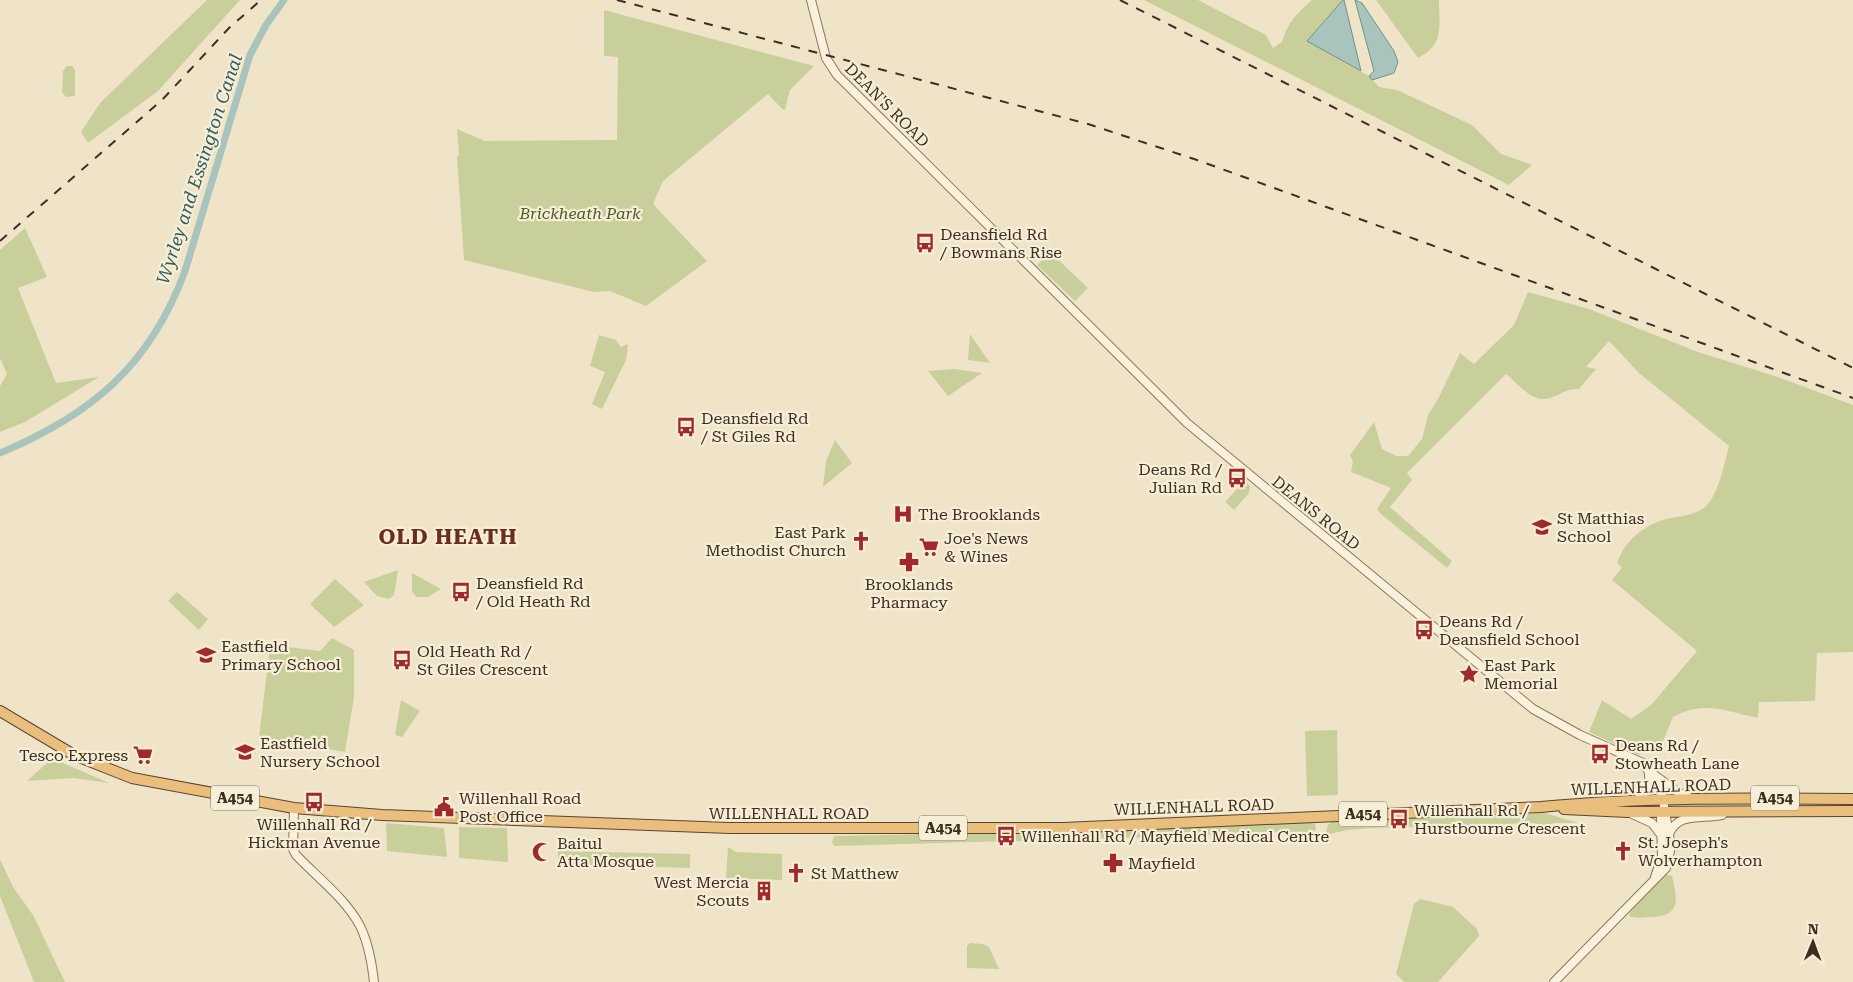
<svg xmlns="http://www.w3.org/2000/svg" width="1853" height="982" font-family="'Roboto Serif',serif">
	<style>
		.green { fill: #c9cf9b }
		.water { fill: #a9c4bc; stroke: #6f938a }
		.lines { fill: none; stroke-linecap: round; stroke-linejoin: round }
		.canal { stroke: #a9c4bc; stroke-width: 7 }
		.tertiary-casing { stroke: #8d765c; stroke-width: 10 }
		.trunk-casing { stroke: #5b4430; stroke-width: 12 }
		.tertiary { stroke: #faf1dc; stroke-width: 8 }
		.trunk { stroke: #eabe7c; stroke-width: 10 }
		.rail { stroke: #3d2e20; stroke-width: 2; stroke-dasharray: 9 9; stroke-linecap: butt }
		.labels { text-anchor: middle; dominant-baseline: central; stroke-width: 4.5; stroke-linejoin: round; paint-order: stroke }
		.shield { fill: #f7eed8; stroke: #756857; stroke-width: 1 }
		.shield-label { font-size: 15px; font-weight: bold; fill: #3d2e20 }
		.street-label { font-size: 16px; fill: #3d2e20; stroke: #f7eed8 }
		.park-label { font-size: 16px; font-style: italic; fill: #4d5a26; stroke: #f7eed8 }
		.poi-label { font-size: 16px; fill: #3d2e20; stroke: #f7eed8; text-anchor: start }
		.water-label { font-size: 18px; font-style: italic; fill: #2f5d5a; stroke: #f7eed8 }
		.district-label { font-size: 21px; font-weight: bold; letter-spacing: 1px; fill: #6b2e1e; stroke: #f7eed8 }
	</style>
	<rect width="100%" height="100%" fill="#f0e4c8"/>
	<path class="green" d="M207 0H240L158 91 88 143 81 132 100 103Z
		M1144 0H1198L1266 35 1273 48 1282 42C1287 23 1297 13 1312 0H1343L1307 41 1369 76 1379 87 1397 90 1472 125 1501 154 1532 165 1509 185Z
		M1376 0H1439C1439 25 1445 45 1418 58Z
		M604 10 814 66 790 90 785 110 782 109 768 94 663 181 653 204 707 261 646 306 610 291 594 292 464 260 457 156 459 155 457 129 485 141 617 140 618 57 604 56Z
		M67 66H72L75 70V96L66 97 62 92 63 71Z
		M25 228 47 277 18 288 56 383 99 377 25 422 0 432V386L7 374 0 358V250Z
		M1050 252 1088 288 1075 301 1037 265Z
		M1528 292 1589 309 1698 352 1778 377 1853 405V652L1817 653 1815 701 1759 702 1758 718C1725 711 1705 700 1673 717L1661 746 1645 741 1639 755 1589 732 1602 700 1631 719 1651 705 1697 651 1612 580 1622 568 1617 563C1625 541 1642 526 1666 519 1679 516 1695 516 1706 506 1718 495 1725 462 1729 446L1639 373 1609 341 1586 367 1596 369 1579 389C1565 389 1562 394 1550 398 1532 404 1518 383 1506 374L1407 473 1412 480 1390 507 1452 561 1447 568 1381 514 1377 509 1391 488 1351 472 1353 462 1350 455 1374 422 1382 449 1397 456H1408L1422 439 1428 415 1438 399 1460 353 1474 364 1514 325Z
		M970 334 990 363 968 360Z
		M599 335 616 340 621 347 628 344 626 360 602 409 592 404 605 372 590 366Z
		M955 369 982 373 948 396 928 371Z
		M835 440 852 463 823 487 826 461Z
		M1244 481 1250 486 1249 493 1234 510 1225 502Z
		M398 570 394 595 389 599 377 596 364 582Z
		M412 573 441 589 428 597H416L412 591Z
		M335 579 364 605 334 627 310 604Z
		M177 592 208 619 199 630 168 601Z
		M332 638 354 650V697L345 752 259 737 269 655 264 644 320 651Z
		M401 700 420 711 402 737 395 735Z
		M1337 730 1338 795 1307 796 1305 731Z
		M56 760 109 783 73 778 27 781 47 763Z
		M1545 813 1578 823H1553L1549 828 1534 823 1373 828 1347 830 1330 834 1326 831 1328 825 1334 821Z
		M1308 822 1315 824 1316 829 1312 835 1284 831 1155 837 835 846 832 843 834 836 1148 830Z
		M386 823 444 828 447 857 387 851Z
		M459 827 507 828 508 862 459 858Z
		M728 847 736 852 782 854V880L726 878Z
		M558 851 690 854V868L558 864Z
		M0 859 13 887 33 915 65 982H34L0 896Z
		M1665 874 1672 876C1677 898 1682 916 1652 917 1644 917 1636 919 1629 916L1632 908Z
		M1420 899 1453 907 1477 929 1479 936 1438 982H1404L1396 974 1414 904Z
		M970 943 983 944 989 947 999 969 967 968V946Z"/>
	<path class="water" d="M1343 0H1344L1361 71 1307 41Z
		M1355 0 1362 3 1394 51 1398 62 1394 73 1372 80 1369 76 1374 71Z"/>
	<g class="lines">
		<path class="canal" d="M0 453C91 415 150 366 185 271L250 55 266 25 284 0"/>
		<defs>
			<path id="tertiary" d="M811 0 826 58 837 75 1187 423 1533 709 1580 735 1643 763 1660 789 1663 800 1671 847 1666 868 1554 982
				M1653 774 1679 793 1689 797
				M1636 800C1648 792 1650 787 1649 773
				M294 808 293 849 296 855C317 877 346 899 360 926 368 942 372 964 374 982
				M1630 813 1652 823 1662 836
				M1669 834C1678 812 1702 819 1722 815
				M1655 877 1662 857 1661 817"/>
			<path id="trunk" d="M0 711 74 755 132 778 294 808 382 815 730 828H1063L1541 807C1644 797 1749 798 1853 799
				M1564 809 1628 812 1853 811"/>
		</defs>
		<use href="#tertiary" class="tertiary-casing"/>
		<use href="#trunk" class="trunk-casing"/>
		<use href="#tertiary" class="tertiary"/>
		<use href="#trunk" class="trunk"/>
		<path class="rail" d="M617 0 1088 124 1197 160 1853 398
			M1120 0 1853 368
			M0 241 162 100 229 28 261 0"/>
	</g>
	<defs>
		<symbol id="bus-bare" viewBox="-9 -9 18 18"><path d="M-5-6H5V4H4V6H2V4H-2V6H-4V4H-5ZM-3.5-4V0h7V-4ZM-3.5 1.2v1.5H-2V1.2ZM2 1.2v1.5H3.5V1.2Z" fill="#9e2a2b" stroke="#f7eed8" stroke-width="2.5" paint-order="stroke"/></symbol>
		<symbol id="hospital-bare" viewBox="-9 -9 18 18"><path d="M-5-5h3v3.5h4V-5h3V5h-3V1.5h-4V5h-3Z" fill="#9e2a2b" stroke="#f7eed8" stroke-width="2.5" paint-order="stroke"/></symbol>
		<symbol id="school-bare" viewBox="-9 -9 18 18"><path d="M0-5L7-2L0 1L-7-2ZM-4 1L0 2.5L4 1V4Q0 6-4 4Z" fill="#9e2a2b" stroke="#f7eed8" stroke-width="2.5" paint-order="stroke"/></symbol>
		<symbol id="church-bare" viewBox="-9 -9 18 18"><path d="M-1.2-6h2.4v3.5h3.3v2.4h-3.3V6h-2.4V-.1h-3.3v-2.4h3.3Z" fill="#9e2a2b" stroke="#f7eed8" stroke-width="2.5" paint-order="stroke"/></symbol>
		<symbol id="supermarket-bare" viewBox="-9 -9 18 18"><path d="M-6-5.5h2.5l.6 2H6L4.5 2H-2.5L-4.4-4H-6ZM-1.5 3.2a1.3 1.3 0 1 0 .1 0ZM3 3.2a1.3 1.3 0 1 0 .1 0Z" fill="#9e2a2b" stroke="#f7eed8" stroke-width="2.5" paint-order="stroke"/></symbol>
		<symbol id="pharmacy-bare" viewBox="-9 -9 18 18"><path d="M-2-6h4v4h4v4h-4v4h-4v-4h-4v-4h4Z" fill="#9e2a2b" stroke="#f7eed8" stroke-width="2.5" paint-order="stroke"/></symbol>
		<symbol id="sight-bare" viewBox="-9 -9 18 18"><path d="M0-6L1.8-2.2L6-1.7L2.9 1.2L3.7 5.4L0 3.3L-3.7 5.4L-2.9 1.2L-6-1.7L-1.8-2.2Z" fill="#9e2a2b" stroke="#f7eed8" stroke-width="2.5" paint-order="stroke"/></symbol>
		<symbol id="civic-bare" viewBox="-9 -9 18 18"><path d="M-.6-6.5H3V-4.5H.6V-3L4-1V1h2V6H-6V1h2V-1L-.6-3ZM-1.2 2.5V6h2.4V2.5Z" fill="#9e2a2b" stroke="#f7eed8" stroke-width="2.5" paint-order="stroke"/></symbol>
		<symbol id="mosque-bare" viewBox="-9 -9 18 18"><path d="M3.5-4.9A6 6 0 1 0 3.5 4.9A5 5 0 1 1 3.5-4.9Z" fill="#9e2a2b" stroke="#f7eed8" stroke-width="2.5" paint-order="stroke"/></symbol>
		<symbol id="building-bare" viewBox="-9 -9 18 18"><path d="M-4-6H4V6H1V3H-1V6H-4ZM-2.5-4.3h1.7v1.8h-1.7ZM.8-4.3h1.7v1.8H.8ZM-2.5-1h1.7V.8h-1.7ZM.8-1h1.7V.8H.8Z" fill="#9e2a2b" stroke="#f7eed8" stroke-width="2.5" paint-order="stroke"/></symbol>
	</defs>
	<g fill-rule="evenodd">
		<use href="#bus-bare" x="911" y="229" width="28" height="28"/>
		<use href="#bus-bare" x="672" y="413" width="28" height="28"/>
		<use href="#bus-bare" x="1223" y="464" width="28" height="28"/>
		<use href="#hospital-bare" x="889" y="500" width="28" height="28"/>
		<use href="#school-bare" x="1528" y="513" width="28" height="28"/>
		<use href="#church-bare" x="847" y="527" width="28" height="28"/>
		<use href="#supermarket-bare" x="915" y="533" width="28" height="28"/>
		<use href="#pharmacy-bare" x="895" y="548" width="28" height="28"/>
		<use href="#bus-bare" x="447" y="578" width="28" height="28"/>
		<use href="#bus-bare" x="1410" y="616" width="28" height="28"/>
		<use href="#school-bare" x="192" y="641" width="28" height="28"/>
		<use href="#bus-bare" x="388" y="646" width="28" height="28"/>
		<use href="#sight-bare" x="1455" y="660" width="28" height="28"/>
		<use href="#school-bare" x="231" y="738" width="28" height="28"/>
		<use href="#bus-bare" x="1586" y="740" width="28" height="28"/>
		<use href="#supermarket-bare" x="129" y="741" width="28" height="28"/>
		<use href="#bus-bare" x="300" y="788" width="28" height="28"/>
		<use href="#civic-bare" x="430" y="793" width="28" height="28"/>
		<use href="#bus-bare" x="1385" y="805" width="28" height="28"/>
		<use href="#bus-bare" x="992" y="822" width="28" height="28"/>
		<use href="#church-bare" x="1609" y="837" width="28" height="28"/>
		<use href="#mosque-bare" x="528" y="838" width="28" height="28"/>
		<use href="#pharmacy-bare" x="1099" y="849" width="28" height="28"/>
		<use href="#church-bare" x="782" y="859" width="28" height="28"/>
		<use href="#building-bare" x="750" y="877" width="28" height="28"/>
	</g>
	<g class="labels">
		<g class="shield">
			<rect x="211" y="785.5" width="48" height="25" rx="4"/>
			<rect x="1751" y="785.5" width="48" height="25" rx="4"/>
			<rect x="1339" y="801.5" width="48" height="25" rx="4"/>
			<rect x="919" y="815.5" width="48" height="25" rx="4"/>
		</g>
		<g class="shield-label">
			<text x="235" y="798">A454</text>
			<text x="1775" y="798">A454</text>
			<text x="1363" y="814">A454</text>
			<text x="943" y="828">A454</text>
		</g>
		<g class="street-label">
			<text transform="translate(887 105) rotate(45)">DEAN'S ROAD</text>
			<text transform="translate(1316 513) rotate(39)">DEANS ROAD</text>
			<text transform="translate(1651 787) rotate(-2)">WILLENHALL ROAD</text>
			<text transform="translate(1194 807) rotate(-2)">WILLENHALL ROAD</text>
			<text x="789" y="813">WILLENHALL ROAD</text>
		</g>
		<g class="park-label">
			<text x="580" y="213">Brickheath Park</text>
		</g>
		<g class="poi-label">
			<text x="940" y="234">Deansfield Rd<tspan x="940" dy="18">/ Bowmans Rise</tspan></text>
			<text x="701" y="418">Deansfield Rd<tspan x="701" dy="18">/ St Giles Rd</tspan></text>
			<text x="1222" y="469" text-anchor="end">Deans Rd /<tspan x="1222" dy="18">Julian Rd</tspan></text>
			<text x="918" y="514">The Brooklands</text>
			<text x="1557" y="518">St Matthias<tspan x="1557" dy="18">School</tspan></text>
			<text x="846" y="532" text-anchor="end">East Park<tspan x="846" dy="18">Methodist Church</tspan></text>
			<text x="944" y="538">Joe's News<tspan x="944" dy="18">&amp; Wines</tspan></text>
			<text x="476" y="583">Deansfield Rd<tspan x="476" dy="18">/ Old Heath Rd</tspan></text>
			<text x="909" y="584" text-anchor="middle">Brooklands<tspan x="909" dy="18">Pharmacy</tspan></text>
			<text x="1439" y="621">Deans Rd /<tspan x="1439" dy="18">Deansfield School</tspan></text>
			<text x="221" y="646">Eastfield<tspan x="221" dy="18">Primary School</tspan></text>
			<text x="417" y="651">Old Heath Rd /<tspan x="417" dy="18">St Giles Crescent</tspan></text>
			<text x="1484" y="665">East Park<tspan x="1484" dy="18">Memorial</tspan></text>
			<text x="260" y="743">Eastfield<tspan x="260" dy="18">Nursery School</tspan></text>
			<text x="1615" y="745">Deans Rd /<tspan x="1615" dy="18">Stowheath Lane</tspan></text>
			<text x="128" y="755" text-anchor="end">Tesco Express</text>
			<text x="459" y="798">Willenhall Road<tspan x="459" dy="18">Post Office</tspan></text>
			<text x="1414" y="810">Willenhall Rd /<tspan x="1414" dy="18">Hurstbourne Crescent</tspan></text>
			<text x="314" y="824" text-anchor="middle">Willenhall Rd /<tspan x="314" dy="18">Hickman Avenue</tspan></text>
			<text x="1021" y="836">Willenhall Rd / Mayfield Medical Centre</text>
			<text x="1638" y="842">St. Joseph's<tspan x="1638" dy="18">Wolverhampton</tspan></text>
			<text x="557" y="843">Baitul<tspan x="557" dy="18">Atta Mosque</tspan></text>
			<text x="1128" y="863">Mayfield</text>
			<text x="811" y="873">St Matthew</text>
			<text x="749" y="882" text-anchor="end">West Mercia<tspan x="749" dy="18">Scouts</tspan></text>
		</g>
		<g class="water-label">
			<text transform="translate(199 169) rotate(-72)">Wyrley and Essington Canal</text>
		</g>
		<g class="district-label">
			<text x="448" y="537">OLD HEATH</text>
		</g>
	</g>
	<g transform="translate(1813 942) rotate(1)" stroke="#f7eed8" stroke-width="4" paint-order="stroke">
	<path d="M0-4L9 19L0 12L-9 19Z" fill="#3d2e20"/>
	<text y="-8" font-size="14" font-weight="bold" text-anchor="middle" fill="#3d2e20">N</text>
	</g>
</svg>
